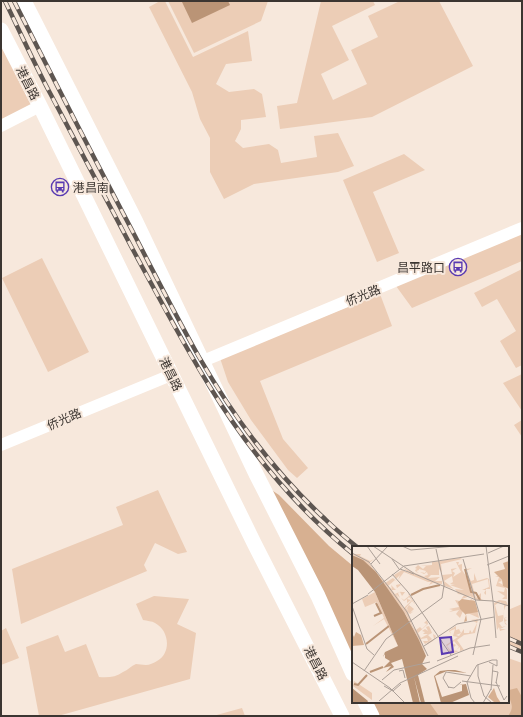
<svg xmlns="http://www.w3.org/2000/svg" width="523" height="717" font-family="Quicksand,'Noto Sans SC',sans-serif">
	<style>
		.green { fill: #eccdb6 }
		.forest { fill: #d7b091 }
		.water { fill: #ba9476 }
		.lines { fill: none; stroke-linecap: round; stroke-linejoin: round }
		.minor { stroke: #fff; stroke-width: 12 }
		.major { stroke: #fff; stroke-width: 15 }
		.rail-casing { stroke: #5e5651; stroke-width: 4.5 }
		.rail { stroke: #f7e8dc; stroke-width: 3; stroke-dasharray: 9; stroke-linecap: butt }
		.labels { text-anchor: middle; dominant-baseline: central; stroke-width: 4; stroke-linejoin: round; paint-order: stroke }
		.street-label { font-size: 12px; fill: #3b3531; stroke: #f7e8dc }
		.poi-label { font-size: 12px; fill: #3b3531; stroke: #f7e8dc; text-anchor: start }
		.inset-river { fill: none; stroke: #ba9476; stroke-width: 2 }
		.inset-road { fill: none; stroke: #aca098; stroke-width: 1 }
		.view { fill: #593ab2; fill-opacity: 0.15; stroke: #593ab2; stroke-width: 2 }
		.inset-edge { fill: none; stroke: #3b3531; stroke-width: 2 }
	</style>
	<rect width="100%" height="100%" fill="#f7e8dc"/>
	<path class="green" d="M160 1H165L193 57 248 31 252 61 226 64 216 84 229 92 254 89 262 94 266 117 241 120V129L235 141 243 148 269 144 278 150 281 163 317 157 314 136 338 133 354 166 338 172 254 184 224 199 210 172V138L200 119 192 92 149 7Z
		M168 1H268L261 21 194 53Z
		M321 1H373L375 5 332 26 349 60 321 74 333 100 367 84 351 50 378 37 368 16 400 1H439L473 66 372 117 280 129 277 106 297 103Z
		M1 45 33 108 1 122Z
		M404 154 425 170 373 192 399 253 377 262 343 180Z
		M522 232V261L412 308 396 286Z
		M42 258 89 352 48 372 2 278Z
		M522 269V365L516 368 500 341 516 331 497 299 482 307 474 293Z
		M380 294 392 326 260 381 283 439 308 468 297 478 288 470 251 420 228 382 220 358Z
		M522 374V411L503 383Z
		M522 420V437L514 425Z
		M158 490 187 552 178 554 155 543 144 565 147 571 21 624 12 569 123 525 116 507Z
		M154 596 189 599 177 624 196 633 190 679 58 716H39L26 647 58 635 65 652 86 644 99 677C108 678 116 677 123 672 128 670 131 666 136 664 139 664 142 665 146 665 149 665 154 663 157 661 172 653 169 630 155 623 152 621 147 621 143 620L136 604Z
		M522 604V650L508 645V610Z
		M6 628 19 658 1 665V631Z
		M508 658 522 663V716H372L366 702H508Z
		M242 708 245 716H213Z"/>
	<path class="forest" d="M267 487 279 495 329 546 353 566V667Z
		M517 688 522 697V716H508C517 704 507 701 509 690Z
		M370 702H429L439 716H376Z"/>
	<path class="water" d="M185 1H228L230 5 192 23 182 2Z"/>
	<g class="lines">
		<path class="minor" d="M1 126 40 106
			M203 361 522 228
			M1 445 171 375"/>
		<path class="major" d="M24 1 136 222 256 474 318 596 353 674
			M1 30 40 106 254 543 342 716
			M365 702 372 716"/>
		<defs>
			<path id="rail" d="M5 1C20 32 34 63 50 93 77 145 105 196 132 248 157 294 182 342 210 387 248 449 296 508 353 554
				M14 1C54 80 94 158 135 236 156 277 177 318 199 357 233 416 275 473 325 519 335 529 346 538 357 547
				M508 638 522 644
				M508 646 522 652"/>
		</defs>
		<use href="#rail" class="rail-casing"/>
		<use href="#rail" class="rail"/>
	</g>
	<defs>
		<symbol id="bus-ring" viewBox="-11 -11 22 22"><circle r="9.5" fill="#f7e8dc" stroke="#593ab2" stroke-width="1.5"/><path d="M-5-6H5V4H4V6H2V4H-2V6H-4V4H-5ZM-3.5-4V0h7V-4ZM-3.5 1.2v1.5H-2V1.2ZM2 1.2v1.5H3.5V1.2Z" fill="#593ab2"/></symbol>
	</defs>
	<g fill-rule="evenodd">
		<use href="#bus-ring" x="50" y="177" width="20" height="20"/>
		<use href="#bus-ring" x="448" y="257" width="20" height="20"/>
	</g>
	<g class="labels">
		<g class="street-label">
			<text transform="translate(28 83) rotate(63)">港昌路</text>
			<text transform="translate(363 295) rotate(-22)">侨光路</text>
			<text transform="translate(171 374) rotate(64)">港昌路</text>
			<text transform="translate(64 419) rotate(-23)">侨光路</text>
			<text transform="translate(316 663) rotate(63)">港昌路</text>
		</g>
		<g class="poi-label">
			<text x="73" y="187">港昌南</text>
			<text x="445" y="267" text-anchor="end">昌平路口</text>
		</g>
	</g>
	<g transform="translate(352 546)">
		<rect width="157" height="157" fill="#f7e8dc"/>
		<path d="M0 8H9L8 10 18 15 22 13 17 17 33 37 41 32 49 39 45 42 44 39 48 38 43 34 36 40 40 43 39 39 44 44H40L43 48 52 44 48 46H53L50 50 48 46 46 47 48 52 44 48 52 62 60 54 57 51 55 53 59 54 55 57V53L52 55 49 52 52 54 57 50 56 47 63 58 60 55 54 62 56 65 55 62 57 59 62 63 58 67 62 65 58 68 56 66 61 81 64 84 68 81 70 83 75 78 72 77 75 74 76 78 66 87 69 92 76 88H71L73 86 70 85 73 83 76 85 74 81 77 80 80 87 76 89 80 93 76 96 82 93 81 88 84 90 81 95 74 99 76 96 73 98 71 95H76L75 92 69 93 74 108 54 69 37 45 20 22ZM108 12 110 13 89 18 90 27 87 23V29H79L76 32 88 31 83 35H90V38L81 37 77 39 79 36H76L52 26 46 34 48 29 44 33 42 29 50 24 59 28 51 22 75 32 72 30 76 29 75 26 72 28 68 26 73 27 74 25 67 23V24L64 25 67 27 64 26 63 24 65 23 63 22 66 19 71 23 74 20H68L80 19V16ZM104 16H107L106 19 110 18V24L116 33 112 18 115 23 120 22 114 25 119 35 122 34V27L125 35 135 32 137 33 138 43H134V49L132 47 134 44H130L137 41 136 33 120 38 124 52 129 47V53L133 55 125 54 118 50 110 53 117 56 119 53 123 55 127 72 111 65 108 72 104 68 107 64 97 66 101 64 97 63 107 61 103 54 108 55 112 49 106 48 103 43 112 44 98 39H103L98 38 101 36 100 30 92 35 102 43 93 40 92 43 90 29 100 28 99 23 105 22 100 25 103 27 101 31 109 26ZM146 30 150 35 146 36 153 40 155 44V53H150L153 50 145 45 152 46 153 42 144 40 147 31H143ZM23 46 25 51 46 100 32 73 21 80 32 72 25 56 13 61 10 53ZM147 54 154 55 156 59 153 61 151 68 152 72 155 71 152 73 155 74 153 76 155 79 153 78 151 70V75L147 77 150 81 154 80 148 83H154L148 85 147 81 145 84 142 57ZM148 56 152 59V64L151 69 146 70 143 59ZM126 73 123 87 112 89 105 94 112 104 108 105V101L104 104 107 101 102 95 100 97 104 99 102 101 99 97 95 100 98 104 107 105 99 108 94 99 106 91 101 90 103 83 98 85 99 88 97 85 99 83 104 80V84L107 83 109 87 104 89 107 90 112 83V87H117L118 84 120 87 125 77 119 74ZM2 135 20 147V154L1 140Z" fill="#eccdb6" fill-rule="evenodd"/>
		<path d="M157 15V43L151 40 150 34 142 26 153 23 151 17ZM110 53 123 55 126 66 114 68 115 75 112 76 114 69 108 63 106 56ZM4 86 9 89 12 99 0 100V87L2 91ZM142 142 145 151 149 157 142 156 136 151Z" fill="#d7b091"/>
		<path d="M0 9 11 14 24 26 52 66 67 94 74 110 70 118 75 123 66 129 73 157H69L62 131 68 157H61L50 113 39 117 42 121 34 126 39 120 31 122 38 115 33 112V108L31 111 33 106 46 100 23 46 6 24 0 20ZM96 124H103L115 127 95 125 83 130 90 151 110 145V139H107L114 138 117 149 98 157H89L82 130 88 125ZM0 142 16 155 15 157H0Z" fill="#ba9476"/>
		<path class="inset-river" d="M113 23 119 46 124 47 128 54M59 49 71 43 88 39M22 70 29 67 24 57M14 98 37 80M18 126 31 121M2 138 6 139 15 129"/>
		<path class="inset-road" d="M15 0 28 18M21 0 63 28 124 54 141 55 144 92M50 0 59 4 103 0M134 0 141 55 157 60M0 7 17 16 36 40 55 66 76 110M136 7 152 0M40 13 47 23M111 13 129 73 121 109M19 18 36 0M135 19 157 10M48 23 62 28M40 28 56 46 99 109M16 48 52 20 132 8M0 58 16 49M0 60 15 103 22 109M72 100 105 78 142 71M85 115 118 102 138 99M0 116 38 142 53 157M137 116 145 120V114H140M126 119V130L132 150 140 157M12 125 34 93 90 52 92 39 84 3M47 125 51 124 53 132M141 125 146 126 144 137M30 134 42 124 78 116M110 135 148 140M144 136 152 154 155 150M32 140 41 145 49 138M96 141 102 142 109 136M97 142 91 132 94 126 119 130M139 144 141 119M27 155 48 137 106 110M123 157 119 152 115 136 125 119 140 114M131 157 139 143"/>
		<path class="view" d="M99 91 101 106 90 108 88 92Z"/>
		<rect width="157" height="157" class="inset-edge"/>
	</g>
	<rect width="523" height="717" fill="none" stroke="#3b3531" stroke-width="4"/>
</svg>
